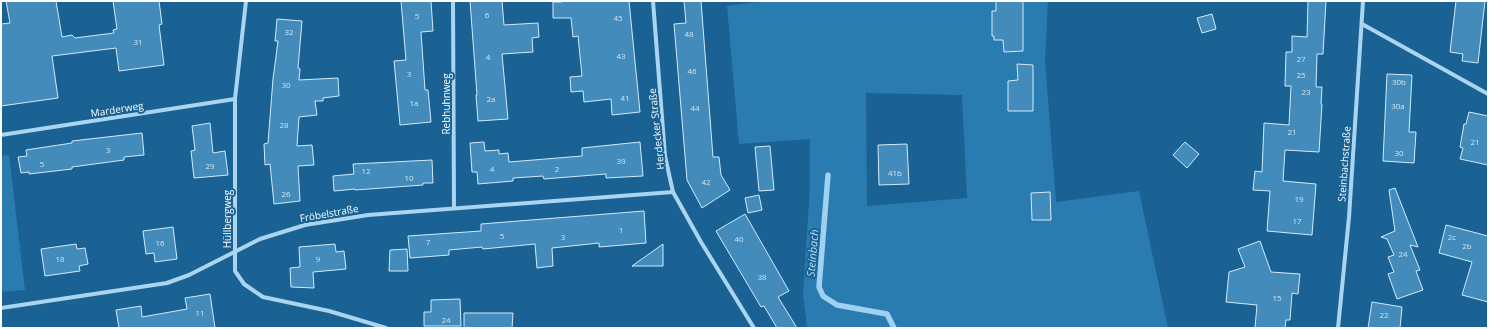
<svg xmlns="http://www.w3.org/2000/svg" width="1489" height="329" font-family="'Open Sans',sans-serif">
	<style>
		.green { fill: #2a7bb0; fill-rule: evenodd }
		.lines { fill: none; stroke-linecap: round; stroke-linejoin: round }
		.stream { stroke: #9ed1f2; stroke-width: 5.5 }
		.building { fill: #438bbb; stroke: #d2ebfb }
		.minor { stroke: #abd4f0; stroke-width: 4 }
		.labels { text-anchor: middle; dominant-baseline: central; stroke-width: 4; stroke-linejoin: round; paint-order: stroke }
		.number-label { font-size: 8px; fill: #d0e2ee }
		.street-label { font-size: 10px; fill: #fff; stroke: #1a6194 }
		.water-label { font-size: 11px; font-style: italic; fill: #b7def6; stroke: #1a6194 }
	</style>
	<rect width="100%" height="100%" fill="#1a6194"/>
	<path class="green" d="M764 1H1048L1045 61 1056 202 1139 191 1168 328H807L803 295 810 187V139L739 144 727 6ZM866 93 962 95 967 198 867 206Z
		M9 155 25 290 1 292V156Z"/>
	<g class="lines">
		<path class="stream" d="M828 175 819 287 823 296 837 305 887 314 894 328"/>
	</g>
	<path class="building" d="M6 1H56L62 37 72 35 75 38 114 33 113 30 117 29 113 1H159L162 24 159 25 164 65 119 71 116 48 52 56 58 98 1 106V24L10 23Z
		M401 1H431L433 31 421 32 425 90H428L431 122 400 125 394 61 406 60Z
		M470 1H502L504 25 538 23 539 37 532 38 533 52 502 54 508 119 478 121 476 95H477Z
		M562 1H629L640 112 612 115 611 99 584 102 583 91 571 92 570 77 582 76 578 36 573 37 571 18H553V2H562Z
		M684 1H701L713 157H719L721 175 730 190 702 208 687 180 674 24 686 23Z
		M996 1H1023V51L1004 52 1003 40H994V36H992V11H996Z
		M1308 1H1326L1323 54H1317L1316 87H1322L1321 104H1322L1319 152 1285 150 1283 181 1316 184 1312 235 1267 231 1270 191 1253 190 1255 171 1262 172 1264 123 1289 125 1291 86H1285L1286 52H1292V36L1307 37Z
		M1456 1H1485L1478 63 1462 61 1463 54 1450 52Z
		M1212 14 1216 29 1202 33 1197 18Z
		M277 19 302 21 298 68 300 69 299 80 338 78 339 96 323 98V101H315L317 115 299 117 297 146 312 145 314 165 298 166 300 201 274 204 270 164 265 165 264 144 268 143 273 79 278 41H275Z
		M1017 64 1033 65V111H1008V81L1018 80Z
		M1387 74 1412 75 1409 132H1416L1414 163 1383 161Z
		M1469 112 1488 116V165L1460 159 1463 148 1460 147 1464 124H1466Z
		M210 123 213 153 225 151 228 175 194 178 191 151 195 150 192 126Z
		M142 133 144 155 124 157V160L72 167V169L29 174V172L21 173 18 157 27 156 26 150 72 143V141Z
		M484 142 485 151 499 150V154L508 153 509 162 582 156V148L640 142 643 176 606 178V174L544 179 543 176 513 178V181L478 184 477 172H472L470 143Z
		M1185 142 1199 154 1187 168 1173 155Z
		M907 144 909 184 879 185 878 145Z
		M770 146 774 190 759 191 755 147Z
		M432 160 433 183H423V185L355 190V189L334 191 333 176 354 174 353 164Z
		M1395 188 1418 247 1410 245 1420 270 1416 271 1423 290 1397 299 1388 274 1394 272 1388 257 1394 255 1387 239 1381 237 1395 231 1389 190Z
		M1050 192 1051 220H1032L1031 193Z
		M759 195 762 210 748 213 745 198Z
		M644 211 646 243 599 247V243L552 248 553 266 537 268 535 244 483 249 482 247 449 250V255L410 258 408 236 481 231V224Z
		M745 214 789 291 778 297 797 328H777L764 306 761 307 716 231Z
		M1446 225 1488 236V302L1462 295 1472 262 1439 253Z
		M173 227 177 259 155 262 154 253 146 254 143 231Z
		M1260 241 1271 272 1300 274 1298 294 1292 293 1290 320H1286L1285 328H1255L1257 305 1226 302 1229 272 1245 267 1238 249Z
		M76 244 77 249 85 248 88 264 79 266 80 271 45 276 41 249Z
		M335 244 336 252 344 251 346 269 313 272 314 288 291 287 290 268 300 267 299 247Z
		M663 244V266H632Z
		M407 249 408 271H389L390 250Z
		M210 294 215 328H119L116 310 141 306 142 317 159 314 187 309 185 298Z
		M460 299 461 326H424V312H431V300Z
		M1372 302 1402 307 1400 328H1368Z
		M464 313H513L512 328H464Z"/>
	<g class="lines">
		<path class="minor" d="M246 1 235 99V271L244 284 263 297 329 311 386 328
			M453 1 454 207
			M653 1 665 156 673 192 701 242 754 328
			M1362 24 1488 94
			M1 135 235 99
			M1 308 167 283 189 275 260 239 305 225 368 215 673 192
			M1338 328 1349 217 1363 1"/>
	</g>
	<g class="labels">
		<g class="number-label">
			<text x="487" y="14">6</text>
			<text x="417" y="15">5</text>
			<text x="618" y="17">45</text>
			<text x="289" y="31">32</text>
			<text x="689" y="33">48</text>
			<text x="138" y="41">31</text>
			<text x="621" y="55">43</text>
			<text x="488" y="56">4</text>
			<text x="1301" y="58">27</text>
			<text x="692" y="70">46</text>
			<text x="409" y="73">3</text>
			<text x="1301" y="74">25</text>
			<text x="1399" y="81">30b</text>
			<text x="286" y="84">30</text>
			<text x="1306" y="91">23</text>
			<text x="625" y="97">41</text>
			<text x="491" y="98">2a</text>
			<text x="414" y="102">1a</text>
			<text x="1398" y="105">30a</text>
			<text x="695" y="107">44</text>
			<text x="284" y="124">28</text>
			<text x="1292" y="131">21</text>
			<text x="1475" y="141">21</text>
			<text x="108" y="149">3</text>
			<text x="1399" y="152">30</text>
			<text x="621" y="160">39</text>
			<text x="42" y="163">5</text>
			<text x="210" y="165">29</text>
			<text x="492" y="168">4</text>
			<text x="557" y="168">2</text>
			<text x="366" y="170">12</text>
			<text x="895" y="172">41b</text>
			<text x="409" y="177">10</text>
			<text x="706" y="181">42</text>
			<text x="286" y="193">26</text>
			<text x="1299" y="198">19</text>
			<text x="1297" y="220">17</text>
			<text x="621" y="229">1</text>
			<text x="502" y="235">5</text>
			<text x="563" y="236">3</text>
			<text x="1452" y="236">2c</text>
			<text x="739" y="238">40</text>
			<text x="428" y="241">7</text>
			<text x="160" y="242">16</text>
			<text x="1467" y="245">2b</text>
			<text x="1403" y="253">24</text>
			<text x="60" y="258">18</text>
			<text x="318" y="258">9</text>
			<text x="762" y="276">38</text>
			<text x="1277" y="297">15</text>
			<text x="200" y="312">11</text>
			<text x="1384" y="314">22</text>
			<text x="446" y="319">24</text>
		</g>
		<g class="street-label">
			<text transform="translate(446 104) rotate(-90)">Rebhuhnweg</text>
			<text transform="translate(117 109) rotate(-9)">Marderweg</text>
			<text transform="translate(656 129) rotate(-96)">Herdecker Straße</text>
			<text transform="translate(1344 164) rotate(-86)">Steinbachstraße</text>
			<text transform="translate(329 213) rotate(-10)">Fröbelstraße</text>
			<text transform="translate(227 219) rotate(-90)">Hüllbergweg</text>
		</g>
		<g class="water-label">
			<text transform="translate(812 253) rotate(-85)">Steinbach</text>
		</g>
	</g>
	<rect width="1489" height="329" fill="none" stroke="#ffffff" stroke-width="4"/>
</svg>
